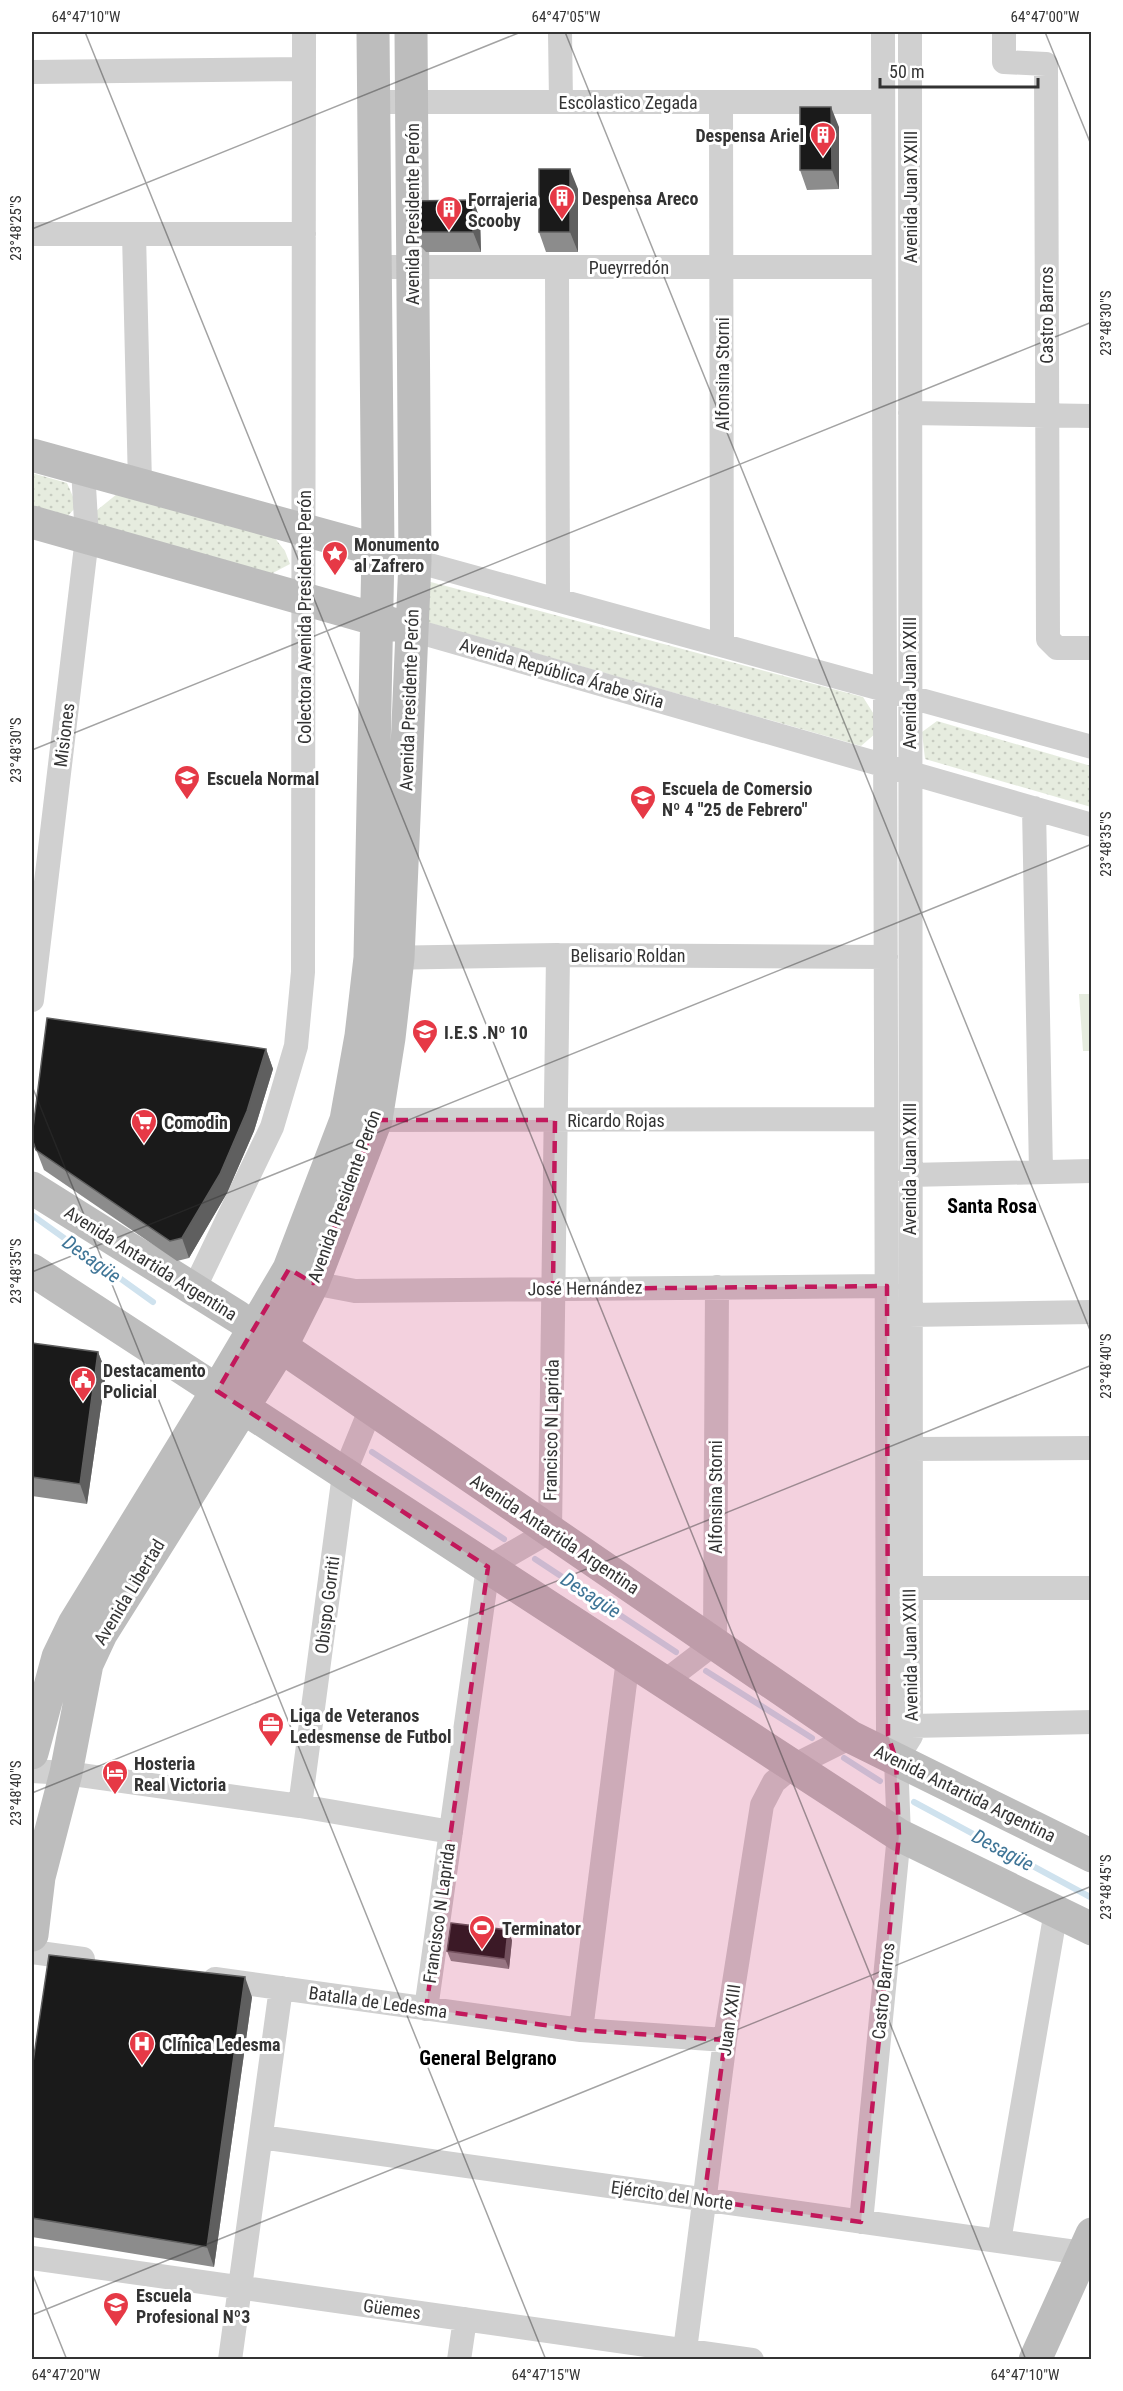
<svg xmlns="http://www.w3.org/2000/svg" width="1123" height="2391" font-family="'Roboto Condensed',sans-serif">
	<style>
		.park { fill: url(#park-dots) }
		.garden { fill: #e6ecdf }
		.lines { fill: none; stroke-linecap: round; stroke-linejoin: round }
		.stream { stroke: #cfe2ee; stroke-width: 6 }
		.street { stroke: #d0d0d0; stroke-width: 24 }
		.secondary { stroke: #bdbdbd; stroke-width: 33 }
		.wall { fill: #8c8c8c }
		.shaded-wall { fill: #5f5f5f }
		.building { fill: #1a1a1a; stroke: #5f5f5f; stroke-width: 1.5 }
		.marked { fill: #c2185b; fill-opacity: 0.2; stroke: #c2185b; stroke-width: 4.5; stroke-dasharray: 12 8; stroke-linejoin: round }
		.ticks { fill: none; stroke: #333; stroke-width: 1.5; stroke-opacity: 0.45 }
		.labels { text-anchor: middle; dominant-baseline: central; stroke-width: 6; stroke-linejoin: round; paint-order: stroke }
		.street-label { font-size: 18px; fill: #333; stroke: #fff }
		.poi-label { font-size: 18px; font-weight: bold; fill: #333; stroke: #fff; text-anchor: start }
		.neighbourhood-label { font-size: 20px; font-weight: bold; fill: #000; stroke: #fff }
		.water-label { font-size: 20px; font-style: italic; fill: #3f7597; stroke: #fff }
		.neatline { fill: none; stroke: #333; stroke-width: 2 }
		.ticks-label { font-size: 15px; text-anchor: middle; fill: #333 }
	</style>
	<defs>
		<pattern id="park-dots" width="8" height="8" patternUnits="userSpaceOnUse" patternTransform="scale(1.5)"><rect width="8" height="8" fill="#e6ecdf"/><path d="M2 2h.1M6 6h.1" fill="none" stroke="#c6cbc0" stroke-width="1.8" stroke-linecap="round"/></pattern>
	</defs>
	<rect width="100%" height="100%" fill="#fff"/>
	<path class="park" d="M32 473 67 483 77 506 62 522 32 513Z
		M117 494 274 537 285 551 290 564 267 576 98 524 96 511Z
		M427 581 863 697 875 716 876 733 861 746 422 621Z
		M937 721 1091 766V807L925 759 922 732Z"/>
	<path class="garden" d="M1079 994H1091V1051H1083Z"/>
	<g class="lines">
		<path class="stream" d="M32 1215 153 1302
			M372 1452 504 1539
			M535 1559 676 1652
			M706 1671 812 1738
			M844 1758 880 1781
			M914 1802 1092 1898"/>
		<path class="street" d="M560 32 561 102
			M1004 32V62L1046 64 1048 639 1057 648H1092
			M32 72 304 69
			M373 102H883
			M721 102 722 645
			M32 234H304
			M134 234 140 484
			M375 267H883
			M557 267 558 600
			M910 413 1092 416
			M415 561 1092 747
			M412 630 1092 825
			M1034 808 1041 1172
			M381 958 558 955 886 957
			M32 1000 87 538 83 469
			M360 1120 886 1119
			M909 1175 1092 1171
			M301 1276 313 1283 355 1291 887 1286
			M194 1289 272 1127 296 1046 303 972 304 32
			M909 1315 1092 1312
			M909 1449 1092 1448
			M909 1588H1092
			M664 1682 715 1643 717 1287
			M911 1726 1092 1722
			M896 1760 911 1736V1726L910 32
			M32 1771 66 1773 300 1806 451 1832
			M300 1806 344 1474 371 1408
			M32 1952 83 1959
			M215 1979 581 2030 725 2040
			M426 2009 488 1567 550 1531 558 955
			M581 2030 628 1659
			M261 2137 1083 2253
			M861 2222 899 1835 896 1760 888 1735 883 32
			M999 2241 1056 1911
			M32 2258 752 2360
			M685 2350 725 2040 762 1805 774 1782 793 1766 851 1737
			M230 2360 281 1988
			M459 2360 465 2319"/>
		<path class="secondary" d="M32 455 399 556
			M32 522 396 625
			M32 1188 238 1317 851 1737 1092 1856
			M32 1270 899 1835 1092 1929
			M32 1753 58 1657 74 1624 217 1391 289 1269 346 1120 361 1036 370 958 378 550 373 32
			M32 1935 39 1877 66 1773 87 1664 101 1634 281 1347 313 1283 376 1120 389 1038 398 958 415 561 411 32
			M1035 2360 1092 2234"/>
	</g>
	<path class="wall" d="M839 127V189L807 190 800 170Z
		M578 189V252H546L539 232Z
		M473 200 480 219 481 252H426L418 243 411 223Z
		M266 1049 273 1069 254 1131 227 1193 189 1258 177 1261 44 1170 32 1139Z
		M32 1343 98 1352 106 1372 87 1504 32 1496Z
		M512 1940 509 1969 451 1961 447 1951Z
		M252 1997 214 2267 32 2237V2069Z"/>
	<path class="shaded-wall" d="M831 107 839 127V189L832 170Z
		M570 169 578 189V252L570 232Z
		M473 200 480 219 481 252 473 232Z
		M266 1049 273 1069 254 1131 227 1193 189 1258 182 1238Z
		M98 1352 106 1372 87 1504 80 1484Z
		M508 1930 512 1940 509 1969 505 1959Z
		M245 1977 252 1997 214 2267 207 2247Z"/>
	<path class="building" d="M800 107H831L832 170H800Z
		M539 169H570V232H539Z
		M473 200V232H419L411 223 410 201Z
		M47 1018 266 1049 247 1111 220 1174 182 1238 170 1241 36 1150 32 1139V1136Z
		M32 1343 98 1352 80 1484 32 1477Z
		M451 1923 508 1930 505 1959 447 1951Z
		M49 1955 245 1977 207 2247 32 2218V2069Z"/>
	<path class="marked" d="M376 1120H555L553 1289 887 1286 888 1735 896 1760 899 1835 861 2222 704 2200 725 2040 581 2030 426 2009 488 1567 217 1391 289 1269 313 1283Z"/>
	<path class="ticks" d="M85 32 1026 2360M565 32 1092 1335M1045 32 1092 147M32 229 521 32M32 750 1092 322M32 1086 546 2360M32 1272 1092 844M32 1793 1092 1365M32 2273 67 2360M32 2315 1092 1886"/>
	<defs>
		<symbol id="building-pin" viewBox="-11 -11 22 30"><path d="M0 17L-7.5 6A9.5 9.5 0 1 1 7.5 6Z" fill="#e63946" stroke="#fff"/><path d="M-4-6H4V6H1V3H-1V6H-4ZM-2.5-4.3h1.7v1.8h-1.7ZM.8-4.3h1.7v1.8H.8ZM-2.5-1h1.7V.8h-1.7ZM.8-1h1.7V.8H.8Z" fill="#fff"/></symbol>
		<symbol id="sight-pin" viewBox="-11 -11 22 30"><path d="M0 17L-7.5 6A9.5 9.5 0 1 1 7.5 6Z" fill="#e63946" stroke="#fff"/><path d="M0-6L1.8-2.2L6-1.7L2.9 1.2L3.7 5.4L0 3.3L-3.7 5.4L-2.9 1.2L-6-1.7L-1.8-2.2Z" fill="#fff"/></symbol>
		<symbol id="school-pin" viewBox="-11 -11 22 30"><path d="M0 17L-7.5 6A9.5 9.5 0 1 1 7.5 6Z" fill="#e63946" stroke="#fff"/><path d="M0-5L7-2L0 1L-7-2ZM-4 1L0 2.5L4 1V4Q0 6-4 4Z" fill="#fff"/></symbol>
		<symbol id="supermarket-pin" viewBox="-11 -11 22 30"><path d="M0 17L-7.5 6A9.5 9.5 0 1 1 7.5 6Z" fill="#e63946" stroke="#fff"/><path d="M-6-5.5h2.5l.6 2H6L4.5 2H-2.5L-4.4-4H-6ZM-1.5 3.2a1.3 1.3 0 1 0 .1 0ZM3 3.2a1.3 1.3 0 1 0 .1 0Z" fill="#fff"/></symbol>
		<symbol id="civic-pin" viewBox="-11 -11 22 30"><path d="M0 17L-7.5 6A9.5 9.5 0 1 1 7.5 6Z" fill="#e63946" stroke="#fff"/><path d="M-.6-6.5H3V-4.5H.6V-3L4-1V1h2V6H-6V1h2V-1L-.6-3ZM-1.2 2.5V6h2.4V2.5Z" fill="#fff"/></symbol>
		<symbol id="office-pin" viewBox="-11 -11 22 30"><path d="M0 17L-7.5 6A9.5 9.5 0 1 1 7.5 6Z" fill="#e63946" stroke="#fff"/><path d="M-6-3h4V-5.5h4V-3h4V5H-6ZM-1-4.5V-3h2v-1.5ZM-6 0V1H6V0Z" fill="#fff"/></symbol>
		<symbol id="hotel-pin" viewBox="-11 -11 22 30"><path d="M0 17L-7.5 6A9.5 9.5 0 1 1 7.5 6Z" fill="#e63946" stroke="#fff"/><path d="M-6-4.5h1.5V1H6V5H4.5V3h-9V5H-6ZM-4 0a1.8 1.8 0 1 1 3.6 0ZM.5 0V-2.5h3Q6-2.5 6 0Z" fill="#fff"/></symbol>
		<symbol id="stadium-pin" viewBox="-11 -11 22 30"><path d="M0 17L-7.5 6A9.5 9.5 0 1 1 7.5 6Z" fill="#e63946" stroke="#fff"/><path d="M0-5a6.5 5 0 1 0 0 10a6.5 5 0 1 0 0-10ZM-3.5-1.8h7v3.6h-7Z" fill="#fff"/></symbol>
		<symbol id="hospital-pin" viewBox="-11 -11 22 30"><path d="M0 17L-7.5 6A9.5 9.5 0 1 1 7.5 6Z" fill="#e63946" stroke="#fff"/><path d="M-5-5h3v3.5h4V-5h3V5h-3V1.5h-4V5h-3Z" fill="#fff"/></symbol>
	</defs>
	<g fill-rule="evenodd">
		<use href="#building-pin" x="808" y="120" width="30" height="40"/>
		<use href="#building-pin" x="547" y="183" width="30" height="40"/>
		<use href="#building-pin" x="434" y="194" width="30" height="40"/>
		<use href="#sight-pin" x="320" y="539" width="30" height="40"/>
		<use href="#school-pin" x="172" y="763" width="30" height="40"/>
		<use href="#school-pin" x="628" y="783" width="30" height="40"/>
		<use href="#school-pin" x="410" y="1017" width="30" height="40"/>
		<use href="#supermarket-pin" x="129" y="1107" width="30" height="40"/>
		<use href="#civic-pin" x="68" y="1365" width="30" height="40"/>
		<use href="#office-pin" x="256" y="1710" width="30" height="40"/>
		<use href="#hotel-pin" x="100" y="1758" width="30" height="40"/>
		<use href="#stadium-pin" x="467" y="1913" width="30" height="40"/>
		<use href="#hospital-pin" x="127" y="2029" width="30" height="40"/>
		<use href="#school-pin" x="101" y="2290" width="30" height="40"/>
	</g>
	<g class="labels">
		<g class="street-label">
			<text x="628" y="102">Escolastico Zegada</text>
			<text transform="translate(910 197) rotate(-90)">Avenida Juan XXIII</text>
			<text transform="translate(412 214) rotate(-90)">Avenida Presidente Perón</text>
			<text x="629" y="267">Pueyrredón</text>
			<text transform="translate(1046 315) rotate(-90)">Castro Barros</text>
			<text transform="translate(722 374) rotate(-90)">Alfonsina Storni</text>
			<text transform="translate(304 617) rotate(-90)">Colectora Avenida Presidente Perón</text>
			<text transform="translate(562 673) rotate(16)">Avenida República Árabe Siria</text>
			<text transform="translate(909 683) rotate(-90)">Avenida Juan XXIII</text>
			<text transform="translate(409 700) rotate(-88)">Avenida Presidente Perón</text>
			<text transform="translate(64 735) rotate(-83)">Misiones</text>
			<text x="628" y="955">Belisario Roldan</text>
			<text x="616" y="1120">Ricardo Rojas</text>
			<text transform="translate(909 1169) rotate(-90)">Avenida Juan XXIII</text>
			<text transform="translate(344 1196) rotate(-70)">Avenida Presidente Perón</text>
			<text transform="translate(151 1263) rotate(32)">Avenida Antartida Argentina</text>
			<text transform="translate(585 1288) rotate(-1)">José Hernández</text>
			<text transform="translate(551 1430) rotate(-89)">Francisco N Laprida</text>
			<text transform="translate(715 1497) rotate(-90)">Alfonsina Storni</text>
			<text transform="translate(555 1534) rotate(34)">Avenida Antartida Argentina</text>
			<text transform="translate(129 1592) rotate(-59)">Avenida Libertad</text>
			<text transform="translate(327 1605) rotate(-83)">Obispo Gorriti</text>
			<text transform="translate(910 1655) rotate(-91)">Avenida Juan XXIII</text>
			<text transform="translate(965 1793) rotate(26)">Avenida Antartida Argentina</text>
			<text transform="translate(439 1913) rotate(-82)">Francisco N Laprida</text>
			<text transform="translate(883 1991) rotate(-84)">Castro Barros</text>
			<text transform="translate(378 2002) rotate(8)">Batalla de Ledesma</text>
			<text transform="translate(729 2020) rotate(-82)">Juan XXIII</text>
			<text transform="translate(672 2195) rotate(8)">Ejército del Norte</text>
			<text transform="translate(392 2309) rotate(8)">Güemes</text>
		</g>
		<g class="poi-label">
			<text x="804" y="135" text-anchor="end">Despensa Ariel</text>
			<text x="582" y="198">Despensa Areco</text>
			<text x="468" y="199">Forrajeria<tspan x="468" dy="21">Scooby</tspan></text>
			<text x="354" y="544">Monumento<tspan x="354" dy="21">al Zafrero</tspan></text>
			<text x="207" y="778">Escuela Normal</text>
			<text x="662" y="788">Escuela de Comersio<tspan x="662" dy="21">Nº 4 "25 de Febrero"</tspan></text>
			<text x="444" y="1032">I.E.S .Nº 10</text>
			<text x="164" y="1122">Comodin</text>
			<text x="103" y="1370">Destacamento<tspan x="103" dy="21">Policial</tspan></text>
			<text x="290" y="1715">Liga de Veteranos<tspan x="290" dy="21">Ledesmense de Futbol</tspan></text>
			<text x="134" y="1763">Hosteria<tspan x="134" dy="21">Real Victoria</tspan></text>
			<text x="502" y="1928">Terminator</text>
			<text x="162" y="2044">Clínica Ledesma</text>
			<text x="136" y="2295">Escuela<tspan x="136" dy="21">Profesional Nº3</tspan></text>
		</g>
		<g class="neighbourhood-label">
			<text x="992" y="1206">Santa Rosa</text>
			<text x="488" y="2058">General Belgrano</text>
		</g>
		<g class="water-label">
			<text transform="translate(92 1259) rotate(36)">Desagüe</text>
			<text transform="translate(591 1595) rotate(33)">Desagüe</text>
			<text transform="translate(1003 1850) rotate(28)">Desagüe</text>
		</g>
	</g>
	<rect width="1123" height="2391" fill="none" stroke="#ffffff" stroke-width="66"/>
	<path d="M880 78v9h158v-9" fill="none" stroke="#333333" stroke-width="3"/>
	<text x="889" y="78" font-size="18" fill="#333333" stroke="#ffffff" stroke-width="4.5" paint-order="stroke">50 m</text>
	<rect x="33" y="33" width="1057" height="2325" class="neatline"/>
	<g class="ticks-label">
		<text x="86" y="22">64°47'10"W</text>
		<text x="566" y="22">64°47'05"W</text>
		<text x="1045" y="22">64°47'00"W</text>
		<text transform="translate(16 228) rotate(-90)" y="5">23°48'25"S</text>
		<text transform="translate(1106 323) rotate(-90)" y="5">23°48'30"S</text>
		<text transform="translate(16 750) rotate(-90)" y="5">23°48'30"S</text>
		<text transform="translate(1106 844) rotate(-90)" y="5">23°48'35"S</text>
		<text transform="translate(16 1271) rotate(-90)" y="5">23°48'35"S</text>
		<text transform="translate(1106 1366) rotate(-90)" y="5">23°48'40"S</text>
		<text transform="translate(16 1793) rotate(-90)" y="5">23°48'40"S</text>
		<text transform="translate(1106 1887) rotate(-90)" y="5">23°48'45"S</text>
		<text x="66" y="2380">64°47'20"W</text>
		<text x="546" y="2380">64°47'15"W</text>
		<text x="1025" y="2380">64°47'10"W</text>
	</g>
</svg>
